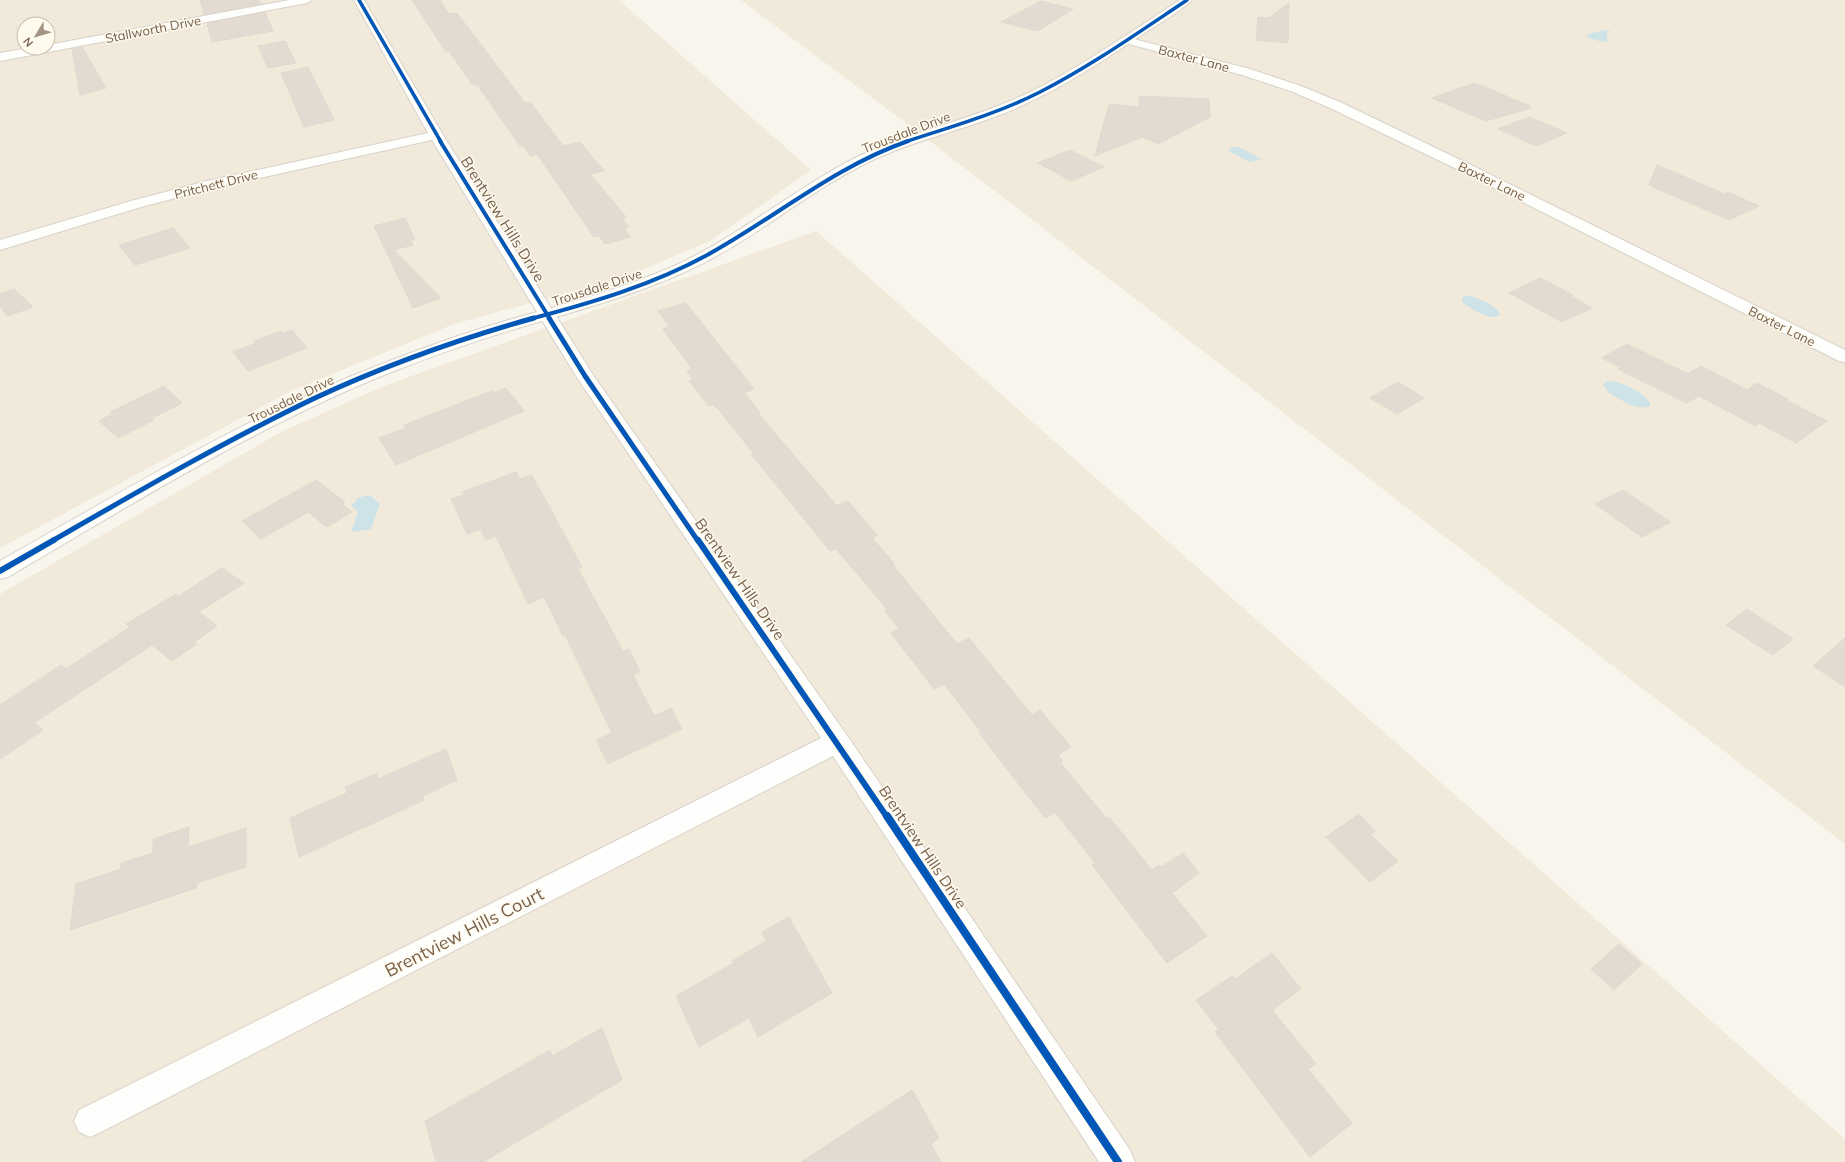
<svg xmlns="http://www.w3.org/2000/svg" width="1845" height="1162" font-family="Mulish,sans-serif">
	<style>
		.residential { fill: #f1e9da; fill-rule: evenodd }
		.water { fill: #cde3e8 }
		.building { fill: #e3dbd1; stroke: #e1d9ce }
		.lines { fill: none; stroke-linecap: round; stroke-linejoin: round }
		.street-casing { stroke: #d7d2ca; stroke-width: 2 }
		.secondary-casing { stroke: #d8d2ca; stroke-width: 2 }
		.street { fill: #fefefc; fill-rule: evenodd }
		.secondary { fill: #fefefc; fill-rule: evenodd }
		.cycleway-far4-casing { stroke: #fffaee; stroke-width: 5 }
		.cycleway-far3-casing { stroke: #fffaee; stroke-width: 5.5 }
		.cycleway-far2-casing { stroke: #fffaee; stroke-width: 7 }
		.cycleway-far1-casing { stroke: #fffaee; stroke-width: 9 }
		.cycleway-casing { stroke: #fffaee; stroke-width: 10 }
		.cycleway-far4 { stroke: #0057b8; stroke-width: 3.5 }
		.cycleway-far3 { stroke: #0057b8; stroke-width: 4 }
		.cycleway-far2 { stroke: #0057b8; stroke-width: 5 }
		.cycleway-far1 { stroke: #0057b8; stroke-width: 6 }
		.cycleway { stroke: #0057b8; stroke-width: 8 }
		.labels { text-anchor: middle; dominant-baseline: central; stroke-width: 3; stroke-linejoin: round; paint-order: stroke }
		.far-street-label { font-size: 13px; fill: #77604b; stroke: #fffaee }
		.street-label { font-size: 15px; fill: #77604b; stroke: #fffaee }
		.near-street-label { font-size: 18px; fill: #77604b; stroke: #fffaee }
	</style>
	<rect width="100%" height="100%" fill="#f8f5ec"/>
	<path class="residential" d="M0 0H619L811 170 710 241 625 277 454 324 291 391 0 548ZM24 24H48V48H24Z
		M741 0H1845V844L914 129Z
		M816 231 1845 1139V1162H0V594L281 432 384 386Z"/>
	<path class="water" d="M1601 30 1610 31V33H1607V42C1599 41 1591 40 1585 35H1591L1589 33 1601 32Z
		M1233 147H1239L1261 159 1250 162 1228 151 1231 149 1229 148Z
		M1466 296C1476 296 1497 305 1500 315 1489 322 1473 309 1463 303L1462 298Z
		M1607 381C1621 381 1643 392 1650 403V406C1637 412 1618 398 1607 392L1608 391 1603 385Z
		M367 495 371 496 380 504 371 529 351 532 358 512 351 505 357 501 356 499Z"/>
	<path class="building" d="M200 0H259L261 4 204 14Z
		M412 0H440L449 14 457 13 525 103 530 102 563 146 580 142 604 171 590 174 626 217 622 218 629 227 624 229 631 237 605 244 599 236 594 237 537 154 530 156 523 145 520 146 478 86 472 84 449 51 446 52Z
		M1041 1 1073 9 1038 31 1001 22Z
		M1289 3 1288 43 1256 40 1258 17 1268 18Z
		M265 12 273 31 212 42 207 23Z
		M285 41 296 63 268 68 258 46Z
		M82 47 106 88 80 95 72 49Z
		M308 67 334 120 304 127 281 73Z
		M1475 83 1530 106H1528L1531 108 1486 121 1432 98Z
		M1139 96 1209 99 1210 117 1158 144 1142 137 1095 156 1109 104 1139 107Z
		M1529 117 1567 133 1536 146 1498 129Z
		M1070 150 1104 167 1071 181 1038 163Z
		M1657 165 1725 194 1728 192 1759 206 1729 220 1649 185Z
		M405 218 415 239 411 240 413 245 394 250 441 298 413 308 374 226Z
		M173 228 190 248 135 265 119 245Z
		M1540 278 1573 295 1571 296 1592 308 1562 322 1509 293Z
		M14 289 33 307 7 316 0 306V294Z
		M686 303 754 389 744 393 760 412 758 413 837 506 848 501 877 535 872 538 894 563 893 564 897 570 957 644 969 638 1032 715 1040 710 1071 747 1058 755 1063 761 1060 762 1107 819 1110 818 1152 870 1159 865 1161 867 1183 853 1199 873 1172 893 1207 936 1167 963 1092 865 1095 863 1055 812 1045 818 979 733 981 732 944 684 934 689 891 633 899 629 885 611 888 610 836 549 830 551 751 454H754L719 410 713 405 709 406 689 381 693 380 687 371 692 369 663 329 670 327 658 311Z
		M292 330 307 348 248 371 233 352 256 343 254 341 281 331 283 333Z
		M1627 344 1688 374 1701 366 1747 390 1757 383 1788 399 1786 400 1827 421 1796 443 1759 423 1756 426 1699 396 1687 403 1618 369 1621 368 1602 358Z
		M1398 382 1424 398 1397 414 1370 398Z
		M164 386 182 403 152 418 154 420 118 438 99 421 112 414 110 412Z
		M506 388 524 411 396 465 379 438 406 428 404 425 492 391 494 393Z
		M516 472 520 479 532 475 582 567 578 569 623 651 629 649 640 672 633 675 654 716 671 708 682 729 608 764 596 740 612 733 565 635 563 636 544 597 528 604 496 536 486 540 481 529 467 534 451 499 464 495 462 492Z
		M316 480 345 502 342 504 352 512 327 527 308 512 261 539 242 521Z
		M1623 490 1671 522 1642 537 1595 504Z
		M222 568 244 583 199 612 217 626 194 642 197 644 172 661 152 645 35 722 43 730 0 759V705L61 665 66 669 130 627 126 624 176 594 179 596Z
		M1747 609 1793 639 1773 655 1726 625Z
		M1845 638V687L1813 666Z
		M446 749 457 780 422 796 424 800 299 857 290 818 347 793 345 787 377 773 378 779Z
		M1359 814 1375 831 1370 834 1398 861 1370 882 1326 837Z
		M189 827 188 847 246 828V867L197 883 196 888 70 930 76 884 121 869V863L153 853V839Z
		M789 917 832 993 758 1037 749 1018 699 1047 676 996 734 963 732 961 766 941 762 932Z
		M1619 944 1642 964 1614 990 1591 969Z
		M1272 953 1301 989 1272 1010 1316 1064 1308 1069 1352 1123 1310 1157 1215 1032 1219 1030 1196 1000 1232 976 1235 979Z
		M602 1028 622 1080 483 1162H436L425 1121 550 1050 552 1056Z
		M912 1090 939 1138 931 1144 941 1162H801Z"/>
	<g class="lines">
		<defs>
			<path id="street" d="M289 0H312L307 3 0 61V53L29 48H48V45Z
				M354 0H364L443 135 593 375 846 734 1130 1150 1135 1162H1099L833 756 101 1132 90 1137 79 1132 74 1121 79 1110 821 738 576 376 432 140 214 188 141 207 0 250V240L131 201 207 181 428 133Z
				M1126 37 1250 69 1301 86 1340 102 1475 167 1845 350V362L1839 361 1465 173 1330 108 1293 92 1242 75 1122 42 1120 40 1122 38Z"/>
			<path id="secondary" d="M1180 0H1192C1178 13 1160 23 1143 34 1099 64 1054 93 1005 113 962 130 916 140 873 160 807 191 752 242 685 272 630 297 572 312 515 329 472 342 430 357 389 373 255 427 132 504 8 577L0 579V561C122 492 243 418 374 367 417 350 461 334 505 321 562 305 619 290 674 266 740 236 796 187 861 155 909 133 961 122 1010 101 1071 75 1124 36 1180 0Z"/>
		</defs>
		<use href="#street" class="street-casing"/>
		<use href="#secondary" class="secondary-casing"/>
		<use href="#street" class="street"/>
		<use href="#secondary" class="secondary"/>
		<defs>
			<path id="cycleway-far4" d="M359 0 441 142
				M905 142C950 127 997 114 1040 92 1091 66 1139 32 1187 0"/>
			<path id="cycleway-far3" d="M440 141 550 319
				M530 319C591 303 653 285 709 254 776 217 834 167 908 141"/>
			<path id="cycleway-far2" d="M549 318 585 376 698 541
				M52 541C139 491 225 441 315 398 386 365 459 339 534 318"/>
			<path id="cycleway-far1" d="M698 540 887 817
				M0 571 54 540"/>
			<path id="cycleway" d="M887 816 1118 1162"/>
		</defs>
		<use href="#cycleway-far4" class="cycleway-far4-casing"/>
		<use href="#cycleway-far3" class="cycleway-far3-casing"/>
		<use href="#cycleway-far2" class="cycleway-far2-casing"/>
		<use href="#cycleway-far1" class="cycleway-far1-casing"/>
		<use href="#cycleway" class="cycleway-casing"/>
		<use href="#cycleway-far4" class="cycleway-far4"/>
		<use href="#cycleway-far3" class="cycleway-far3"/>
		<use href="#cycleway-far2" class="cycleway-far2"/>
		<use href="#cycleway-far1" class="cycleway-far1"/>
		<use href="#cycleway" class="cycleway"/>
	</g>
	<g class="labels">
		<g class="far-street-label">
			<text transform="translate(153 29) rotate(-11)">Stallworth Drive</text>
			<text transform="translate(1194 58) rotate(15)">Baxter Lane</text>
			<text transform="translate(906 132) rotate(-21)">Trousdale Drive</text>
			<text transform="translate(1492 181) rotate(26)">Baxter Lane</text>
			<text transform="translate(216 184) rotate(-14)">Pritchett Drive</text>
			<text transform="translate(597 287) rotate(-18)">Trousdale Drive</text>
			<text transform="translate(1782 326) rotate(27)">Baxter Lane</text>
			<text transform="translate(291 399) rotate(-26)">Trousdale Drive</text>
		</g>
		<g class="street-label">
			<text transform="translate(503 219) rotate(58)">Brentview Hills Drive</text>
			<text transform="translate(740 579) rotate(55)">Brentview Hills Drive</text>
			<text transform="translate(923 847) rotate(56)">Brentview Hills Drive</text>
		</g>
		<g class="near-street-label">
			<text transform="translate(464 932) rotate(-27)">Brentview Hills Court</text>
		</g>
	</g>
	<g transform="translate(36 36) rotate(232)"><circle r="19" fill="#fffaee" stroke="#c9bcad"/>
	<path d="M0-3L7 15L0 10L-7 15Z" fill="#a49483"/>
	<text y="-6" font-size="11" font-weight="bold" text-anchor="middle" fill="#77604b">N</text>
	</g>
</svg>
